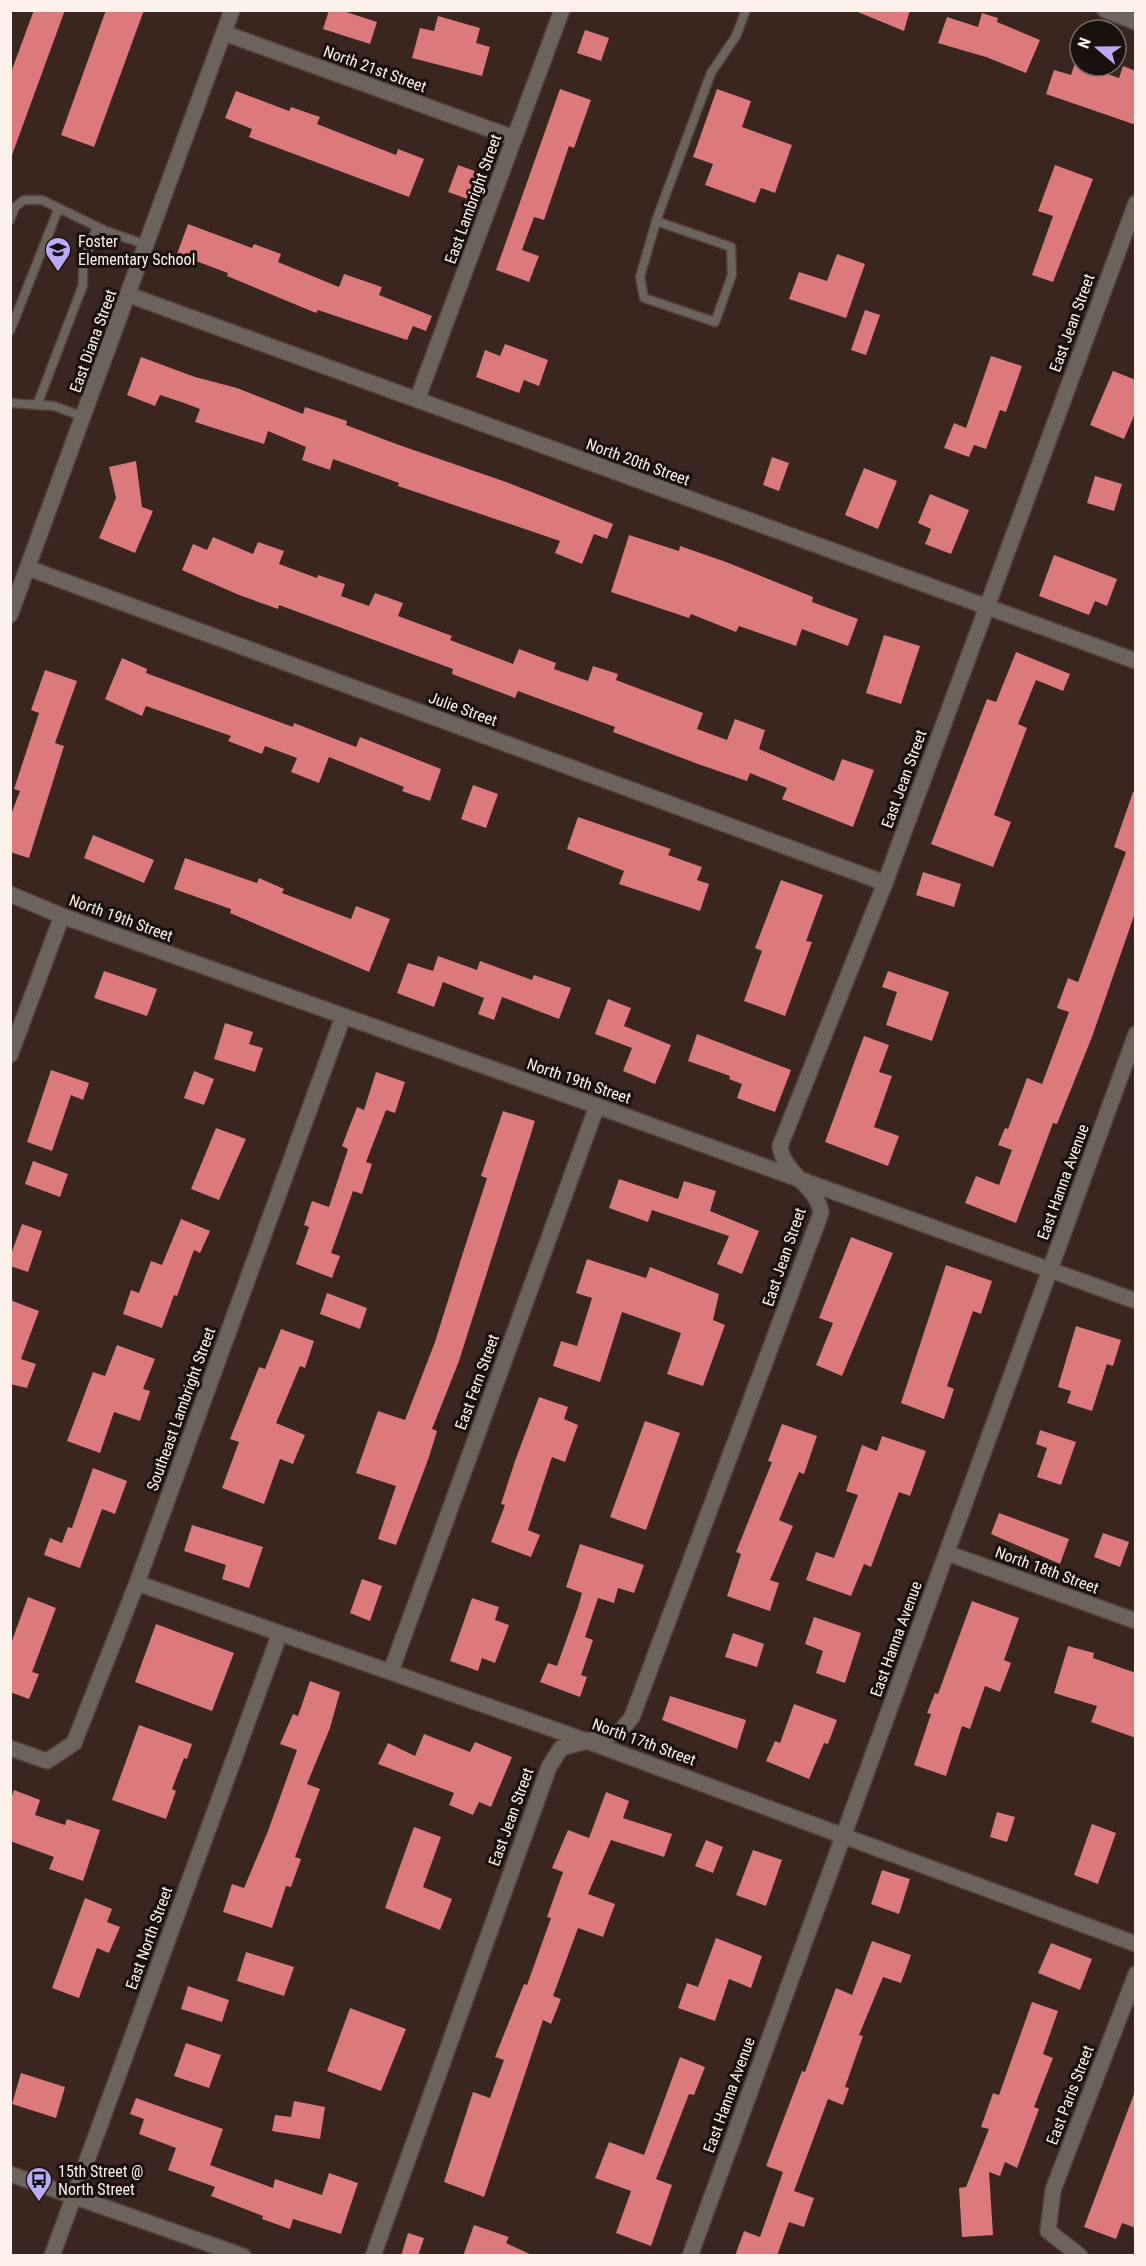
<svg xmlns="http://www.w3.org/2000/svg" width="1146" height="2266" font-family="'Roboto Condensed',sans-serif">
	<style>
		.building { fill: #dc797d }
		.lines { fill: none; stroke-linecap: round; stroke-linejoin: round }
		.service-casing { stroke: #55413c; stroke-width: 11 }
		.minor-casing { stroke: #55413c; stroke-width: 18 }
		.tertiary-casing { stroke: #55413c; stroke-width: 18 }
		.service { stroke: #6c635c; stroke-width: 8 }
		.minor { stroke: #6c635c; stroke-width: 15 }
		.tertiary { stroke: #6c635c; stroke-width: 15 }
		.labels { text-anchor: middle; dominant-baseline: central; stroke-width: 6; stroke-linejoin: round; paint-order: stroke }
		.street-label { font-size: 16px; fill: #fef0eb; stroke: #1a110e }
		.poi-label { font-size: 16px; fill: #fef0eb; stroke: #1a110e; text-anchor: start }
	</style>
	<rect width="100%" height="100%" fill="#3a251f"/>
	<path class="building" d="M34 10H65L12 155 10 75Z
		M106 10H144L94 147 61 135Z
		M329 10H340L377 22 370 44 323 29Z
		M853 10H910L904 31Z
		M982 13 998 18 997 22 1040 40 1026 73 986 57 938 43 947 17 978 27Z
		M438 16 480 28 476 43 490 47 482 76 412 58 420 28 434 31Z
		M585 30 609 38 601 61 577 53Z
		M1075 63 1119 78 1123 66 1136 71V125L1046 94 1054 70 1071 75Z
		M560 89 591 100 574 148 569 146 544 220 534 217 522 250 539 256 529 282 496 270Z
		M717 89 751 101 742 127 792 145 775 193 761 188 755 203 705 185 713 164 693 157Z
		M236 91 289 111 291 107 320 117 317 124 396 155 398 149 424 159 409 197 249 137 252 129 225 118Z
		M458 165 483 174 473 201 448 192Z
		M1055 165 1093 179 1053 282 1032 275 1053 216 1038 211Z
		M188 224 252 248 254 244 281 254 278 262 339 287 344 274 382 287 379 295 432 316 426 331 413 326 407 340 318 310 316 313 227 276 228 273 177 254Z
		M837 254 865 264 846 318 789 299 799 272 827 281Z
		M865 310 880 315 866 355 851 350Z
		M505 344 548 360 539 386 524 380 519 393 476 377 485 350 500 356Z
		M991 356 1022 366 1006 412 1000 410 986 449 974 445 969 457 944 448 954 423 966 428Z
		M141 357 195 377 237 388 303 414 305 407 347 421 346 425 399 445 506 482 613 524 607 539 594 534 582 564 555 553 560 541 398 486 399 483 333 459 330 470 302 460 306 447 268 431 264 444 195 422 200 409 184 403 160 395 155 406 127 395Z
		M1113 371 1136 380V411L1124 439 1090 425Z
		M772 457 789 463 779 491 763 485Z
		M136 461 142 507 153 511 135 553 99 538 116 498 109 467Z
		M864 468 897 481 878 529 845 515Z
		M1095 476 1122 484 1114 511 1087 503Z
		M930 494 969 510 951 554 925 544 931 529 918 523Z
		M629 535 679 551 680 546 726 562 813 597 812 602 858 619 848 646 802 629 796 646 739 626 736 632 691 614 689 618 611 592Z
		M213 537 253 554 258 542 284 551 279 564 317 578 318 575 345 584 341 596 369 606 375 593 403 603 398 616 452 636 450 640 513 664 519 649 556 663 554 669 588 681 593 666 618 674 616 680 703 713 697 729 727 740 735 719 765 730 759 749 834 781 842 759 874 770 853 827 782 799 787 788 750 773 747 781 698 764 613 732 615 727 518 691 515 698 452 674 453 669 279 605 278 609 239 595 182 570 193 544 207 550Z
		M1054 555 1117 579 1107 606 1095 601 1089 615 1039 596Z
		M884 635 920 646 901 704 866 693Z
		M1016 652 1070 674 1063 691 1036 680 1018 724 1027 728 994 815 1011 822 993 867 931 844 987 699 996 702Z
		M122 658 147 669 146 673 293 727 294 723 356 747 360 737 441 769 430 801 402 791 404 787 329 757 319 783 291 772 297 758 265 746 262 754 228 741 231 736 146 706 142 716 105 699Z
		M45 670 77 681 55 743 64 746 29 858 10 852V817L20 791 14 789 39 713 31 710Z
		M473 785 498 794 486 828 461 819Z
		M1133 792H1136V910L1092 1037 1057 1124 1053 1123 1016 1223 965 1203 976 1176 999 1185 1012 1150 998 1145 1005 1128 1008 1129 1027 1078 1042 1084 1069 1012 1057 1008 1068 978 1078 982 1126 852 1114 847Z
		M578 817 671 849 668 855 702 867 697 880 709 884 700 911 619 884 624 871 567 849Z
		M93 835 154 860 144 883 84 858Z
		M185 858 257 883 259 878 284 889 282 893 351 919 356 906 390 919 369 972 230 913 231 909 174 889Z
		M923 872 961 884 954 907 916 895Z
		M781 880 823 895 806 941 812 942 785 1016 744 1001 762 951 755 948Z
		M438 956 477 970 480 961 532 980 534 975 571 988 559 1019 502 997 494 1020 478 1014 484 998 443 982 434 1007 397 993 408 963 433 971Z
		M104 971 157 989 147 1016 94 998Z
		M888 971 949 992 932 1041 886 1025 897 992 882 987Z
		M608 999 631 1008 624 1026 671 1045 655 1084 623 1071 632 1048 595 1034Z
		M225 1023 253 1032 249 1044 263 1048 255 1072 214 1059Z
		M697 1034 791 1070 775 1112 737 1098 742 1084 729 1079 730 1076 688 1061Z
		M864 1036 889 1045 879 1072 892 1076 874 1127 899 1136 888 1166 825 1142Z
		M51 1070 89 1083 83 1100 71 1095 52 1151 27 1142Z
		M194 1071 214 1079 204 1105 184 1098Z
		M376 1072 405 1082 395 1113 386 1110 366 1162 372 1164 362 1194 353 1191 331 1253 340 1256 332 1278 296 1264 309 1227 304 1225 312 1201 329 1207 348 1149 342 1146 357 1107 364 1110Z
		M503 1111 535 1121 459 1361 432 1429 437 1431 429 1457 396 1545 378 1539 396 1486 356 1473 378 1411 405 1420 435 1342 461 1259 487 1178 481 1176Z
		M216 1128 246 1139 219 1200 191 1189Z
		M33 1161 68 1174 60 1197 25 1184Z
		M619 1179 678 1199 684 1181 716 1191 710 1211 759 1231 742 1274 717 1264 729 1236 652 1210 648 1222 609 1208Z
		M181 1219 210 1231 200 1253 194 1250 177 1296 174 1295 162 1328 123 1314 131 1290 139 1293 151 1261 162 1265Z
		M22 1224 42 1231 28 1272 10 1266V1257Z
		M851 1237 893 1253 842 1376 816 1365 833 1323 819 1318Z
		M587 1259 646 1278 650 1267 719 1294 713 1320 725 1325 703 1386 667 1374 681 1333 622 1312 600 1382 553 1366 561 1341 577 1346 592 1298 576 1293Z
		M946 1265 992 1281 981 1314 973 1311 947 1386 954 1389 944 1419 901 1403Z
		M327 1293 367 1308 360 1329 320 1314Z
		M10 1300 39 1311 21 1359 36 1364 27 1388 10 1384Z
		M1076 1326 1121 1340 1113 1366 1107 1364 1092 1411 1067 1403 1071 1391 1058 1387Z
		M281 1329 314 1341 305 1368 300 1366 276 1423 305 1435 293 1464 280 1459 264 1504 222 1488 239 1442 230 1439 259 1367 265 1369Z
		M117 1345 155 1359 143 1389 150 1391 140 1421 114 1412 100 1453 67 1441 93 1372 105 1376Z
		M539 1397 568 1407 564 1419 578 1425 565 1462 552 1457 528 1530 540 1535 531 1557 491 1542 505 1505 501 1504 515 1461Z
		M645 1421 680 1433 646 1530 610 1517Z
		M782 1424 817 1436 804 1474 799 1472 779 1520 793 1526 770 1580 779 1583 770 1611 727 1596 741 1554 736 1552 772 1462 768 1461Z
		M1040 1430 1076 1442 1061 1485 1037 1477 1047 1448 1036 1444Z
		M882 1436 926 1451 910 1496 899 1492 871 1567 864 1564 851 1596 806 1580 816 1552 834 1558 858 1495 846 1491 862 1445 877 1451Z
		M93 1468 127 1481 115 1514 102 1509 80 1568 44 1555 50 1538 62 1543 68 1527 72 1528Z
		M999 1513 1069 1539 1060 1564 991 1534Z
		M192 1525 263 1547 249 1588 222 1579 226 1565 184 1551Z
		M1103 1533 1129 1542 1120 1567 1094 1557Z
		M580 1544 644 1565 634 1593 618 1588 614 1603 598 1598 585 1637 593 1640 581 1675 587 1677 580 1697 540 1682 548 1663 557 1666 578 1607 582 1593 566 1587Z
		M362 1579 382 1586 370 1621 350 1613Z
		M28 1597 56 1608 32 1672 39 1674 29 1699 10 1692V1646Z
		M472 1598 499 1607 495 1620 509 1625 495 1663 482 1658 478 1671 450 1661Z
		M972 1601 1019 1618 1004 1660 1011 1663 1000 1692 985 1686 970 1729 962 1726 946 1776 914 1765 931 1714 927 1713 935 1693 938 1694Z
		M814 1617 861 1633 845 1683 816 1673 823 1651 805 1644Z
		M156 1624 234 1653 212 1711 135 1682Z
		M733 1633 764 1644 757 1667 725 1657Z
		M1068 1646 1094 1653 1093 1658 1136 1673V1738L1091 1722 1097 1706 1054 1693Z
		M310 1681 340 1692 330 1728 307 1784 320 1789 295 1857 301 1859 291 1887 286 1886 272 1928 223 1912 232 1884 244 1888 268 1831 297 1750 280 1744 293 1714 298 1716Z
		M670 1696 746 1720 737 1749 662 1720Z
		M794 1704 837 1720 828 1744 824 1743 809 1779 766 1761 775 1741 780 1743Z
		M139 1725 192 1744 187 1759 184 1758 172 1789 176 1791 166 1819 112 1800Z
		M424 1734 470 1752 475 1742 512 1757 491 1807 479 1802 473 1815 449 1805 454 1793 378 1764 388 1743 415 1756Z
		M14 1790 40 1800 35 1815 65 1825 67 1819 100 1830 83 1881 49 1869 54 1857 10 1841V1801Z
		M606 1792 629 1801 623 1818 672 1834 664 1857 611 1840 588 1894 615 1904 603 1937 578 1928 553 1996 561 1999 551 2024 543 2020 484 2197 444 2182 473 2092 490 2098 504 2060 495 2057 524 1984 527 1985 551 1918 547 1917 563 1872 552 1868 568 1830 589 1838Z
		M997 1812 1015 1817 1007 1842 990 1837Z
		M1092 1824 1116 1833 1098 1884 1074 1875Z
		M414 1827 441 1837 423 1887 452 1899 440 1930 385 1908Z
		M706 1840 723 1847 713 1873 695 1866Z
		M753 1850 782 1860 766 1906 736 1895Z
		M882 1870 910 1879 899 1914 871 1904Z
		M85 1898 112 1909 107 1922 120 1927 109 1953 97 1948 79 1998 52 1988Z
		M716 1938 762 1956 751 1988 729 1979 715 2021 678 2008 687 1983 698 1987Z
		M872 1941 911 1955 901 1983 883 1977 859 2035 863 2036 845 2087 849 2088 843 2105 828 2099 794 2191 814 2198 804 2227 789 2222 777 2256H735L744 2231 760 2237 783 2172 766 2166 781 2126 802 2071 805 2072 836 1988 852 1995Z
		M1051 1943 1092 1959 1080 1990 1038 1973Z
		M246 1952 294 1967 284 1996 237 1981Z
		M188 1986 229 2000 222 2022 181 2009Z
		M1032 2002 1058 2011 1043 2054 1053 2058 1034 2107 1039 2109 1017 2168 1005 2162 1000 2176 989 2172 993 2235 962 2237 959 2188 966 2187 989 2129 981 2127 993 2093 999 2095Z
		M350 2008 406 2029 381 2091 327 2071Z
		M186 2043 221 2055 209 2088 174 2076Z
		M680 2057 705 2067 694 2095 689 2094 656 2179 672 2185 651 2246 616 2233 631 2191 595 2178 609 2142 644 2155Z
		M21 2073 65 2087 56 2118 12 2104Z
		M1134 2094 1136 2228 1122 2223 1116 2239 1084 2227Z
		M136 2098 223 2129 210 2165 273 2188 275 2179 322 2195 329 2173 358 2183 341 2234 293 2219 290 2229 262 2219 263 2216 211 2196 215 2187 168 2170 176 2148 139 2134 144 2119 130 2114Z
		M294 2101 325 2107 320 2139 272 2131 275 2115 291 2117Z
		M474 2225 509 2237 506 2243 534 2256H463Z
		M408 2233 424 2238 418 2256H401Z"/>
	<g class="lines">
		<defs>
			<path id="service" d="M10 220 15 207 24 200H42L106 231 147 245
				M656 221 731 247 732 275 715 322 644 298 640 277 655 225 656 221 711 73 736 36 746 10
				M10 331 58 210
				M10 403 54 406 84 417
				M37 405 83 285V263L97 227"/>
			<path id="minor" d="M224 33 514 138
				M129 295 1136 661
				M417 400 562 10
				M28 568 885 883
				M10 615 232 10
				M10 894 62 916 597 1106 1136 1301
				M10 1055 62 916
				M947 1553 1136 1621
				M137 1583 584 1740 1136 1944
				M391 1671 597 1106
				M10 1748 47 1761 74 1743 137 1583 343 1017
				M52 2256 280 1633
				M373 2256 549 1767 561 1748 620 1732 632 1717 821 1213C818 1186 783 1174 780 1146L885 883 1136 203
				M1080 2256 1048 2231 1053 2190 1136 1974"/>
			<path id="tertiary" d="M1105 10 1136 22
				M10 2174 243 2256
				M690 2256 1136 1034"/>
		</defs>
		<use href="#service" class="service-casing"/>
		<use href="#minor" class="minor-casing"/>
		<use href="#tertiary" class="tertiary-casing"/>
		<use href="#service" class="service"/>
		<use href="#minor" class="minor"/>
		<use href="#tertiary" class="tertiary"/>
	</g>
	<defs>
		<symbol id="school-pin" viewBox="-11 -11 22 30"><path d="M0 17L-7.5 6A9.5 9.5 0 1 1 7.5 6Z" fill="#bcaaf6" stroke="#1a110e"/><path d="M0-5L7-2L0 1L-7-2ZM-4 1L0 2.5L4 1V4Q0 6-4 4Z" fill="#111"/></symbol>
		<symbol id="bus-pin" viewBox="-11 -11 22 30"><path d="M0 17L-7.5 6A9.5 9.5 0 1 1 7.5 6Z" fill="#bcaaf6" stroke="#1a110e"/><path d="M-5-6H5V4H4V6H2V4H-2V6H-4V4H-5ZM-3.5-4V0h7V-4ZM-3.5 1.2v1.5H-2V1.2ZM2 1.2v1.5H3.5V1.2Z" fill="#111"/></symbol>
	</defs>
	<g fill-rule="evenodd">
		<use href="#school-pin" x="43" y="235" width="30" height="40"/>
		<use href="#bus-pin" x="24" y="2165" width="30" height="40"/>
	</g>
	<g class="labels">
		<g class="street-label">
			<text transform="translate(375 69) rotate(20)">North 21st Street</text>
			<text transform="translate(473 199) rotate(-70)">East Lambright Street</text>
			<text transform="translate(1072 323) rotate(-70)">East Jean Street</text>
			<text transform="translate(93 341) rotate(-70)">East Diana Street</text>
			<text transform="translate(638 462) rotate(20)">North 20th Street</text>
			<text transform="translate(463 709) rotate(20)">Julie Street</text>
			<text transform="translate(904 779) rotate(-70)">East Jean Street</text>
			<text transform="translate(121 918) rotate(20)">North 19th Street</text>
			<text transform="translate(579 1081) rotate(19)">North 19th Street</text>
			<text transform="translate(1063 1182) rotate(-70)">East Hanna Avenue</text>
			<text transform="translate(784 1257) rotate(-71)">East Jean Street</text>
			<text transform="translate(477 1382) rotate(-70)">East Fern Street</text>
			<text transform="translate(181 1409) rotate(-70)">Southeast Lambright Street</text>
			<text transform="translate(1047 1570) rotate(20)">North 18th Street</text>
			<text transform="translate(896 1639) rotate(-70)">East Hanna Avenue</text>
			<text transform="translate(644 1742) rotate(20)">North 17th Street</text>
			<text transform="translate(511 1817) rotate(-70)">East Jean Street</text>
			<text transform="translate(149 1938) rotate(-70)">East North Street</text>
			<text transform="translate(729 2095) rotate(-70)">East Hanna Avenue</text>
			<text transform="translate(1070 2095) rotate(-69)">East Paris Street</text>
		</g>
		<g class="poi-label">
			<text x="78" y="241">Foster<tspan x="78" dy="18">Elementary School</tspan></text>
			<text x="58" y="2171">15th Street @<tspan x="58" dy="18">North Street</tspan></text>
		</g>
	</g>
	<rect width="1146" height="2266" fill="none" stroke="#fef0eb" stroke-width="24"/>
	<g transform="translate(1098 48) rotate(290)"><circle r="28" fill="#1a110e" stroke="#756a66" stroke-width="1.5"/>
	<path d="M0-4.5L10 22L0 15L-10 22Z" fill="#bcaaf6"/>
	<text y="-9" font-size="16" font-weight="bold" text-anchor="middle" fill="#fef0eb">N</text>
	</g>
</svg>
